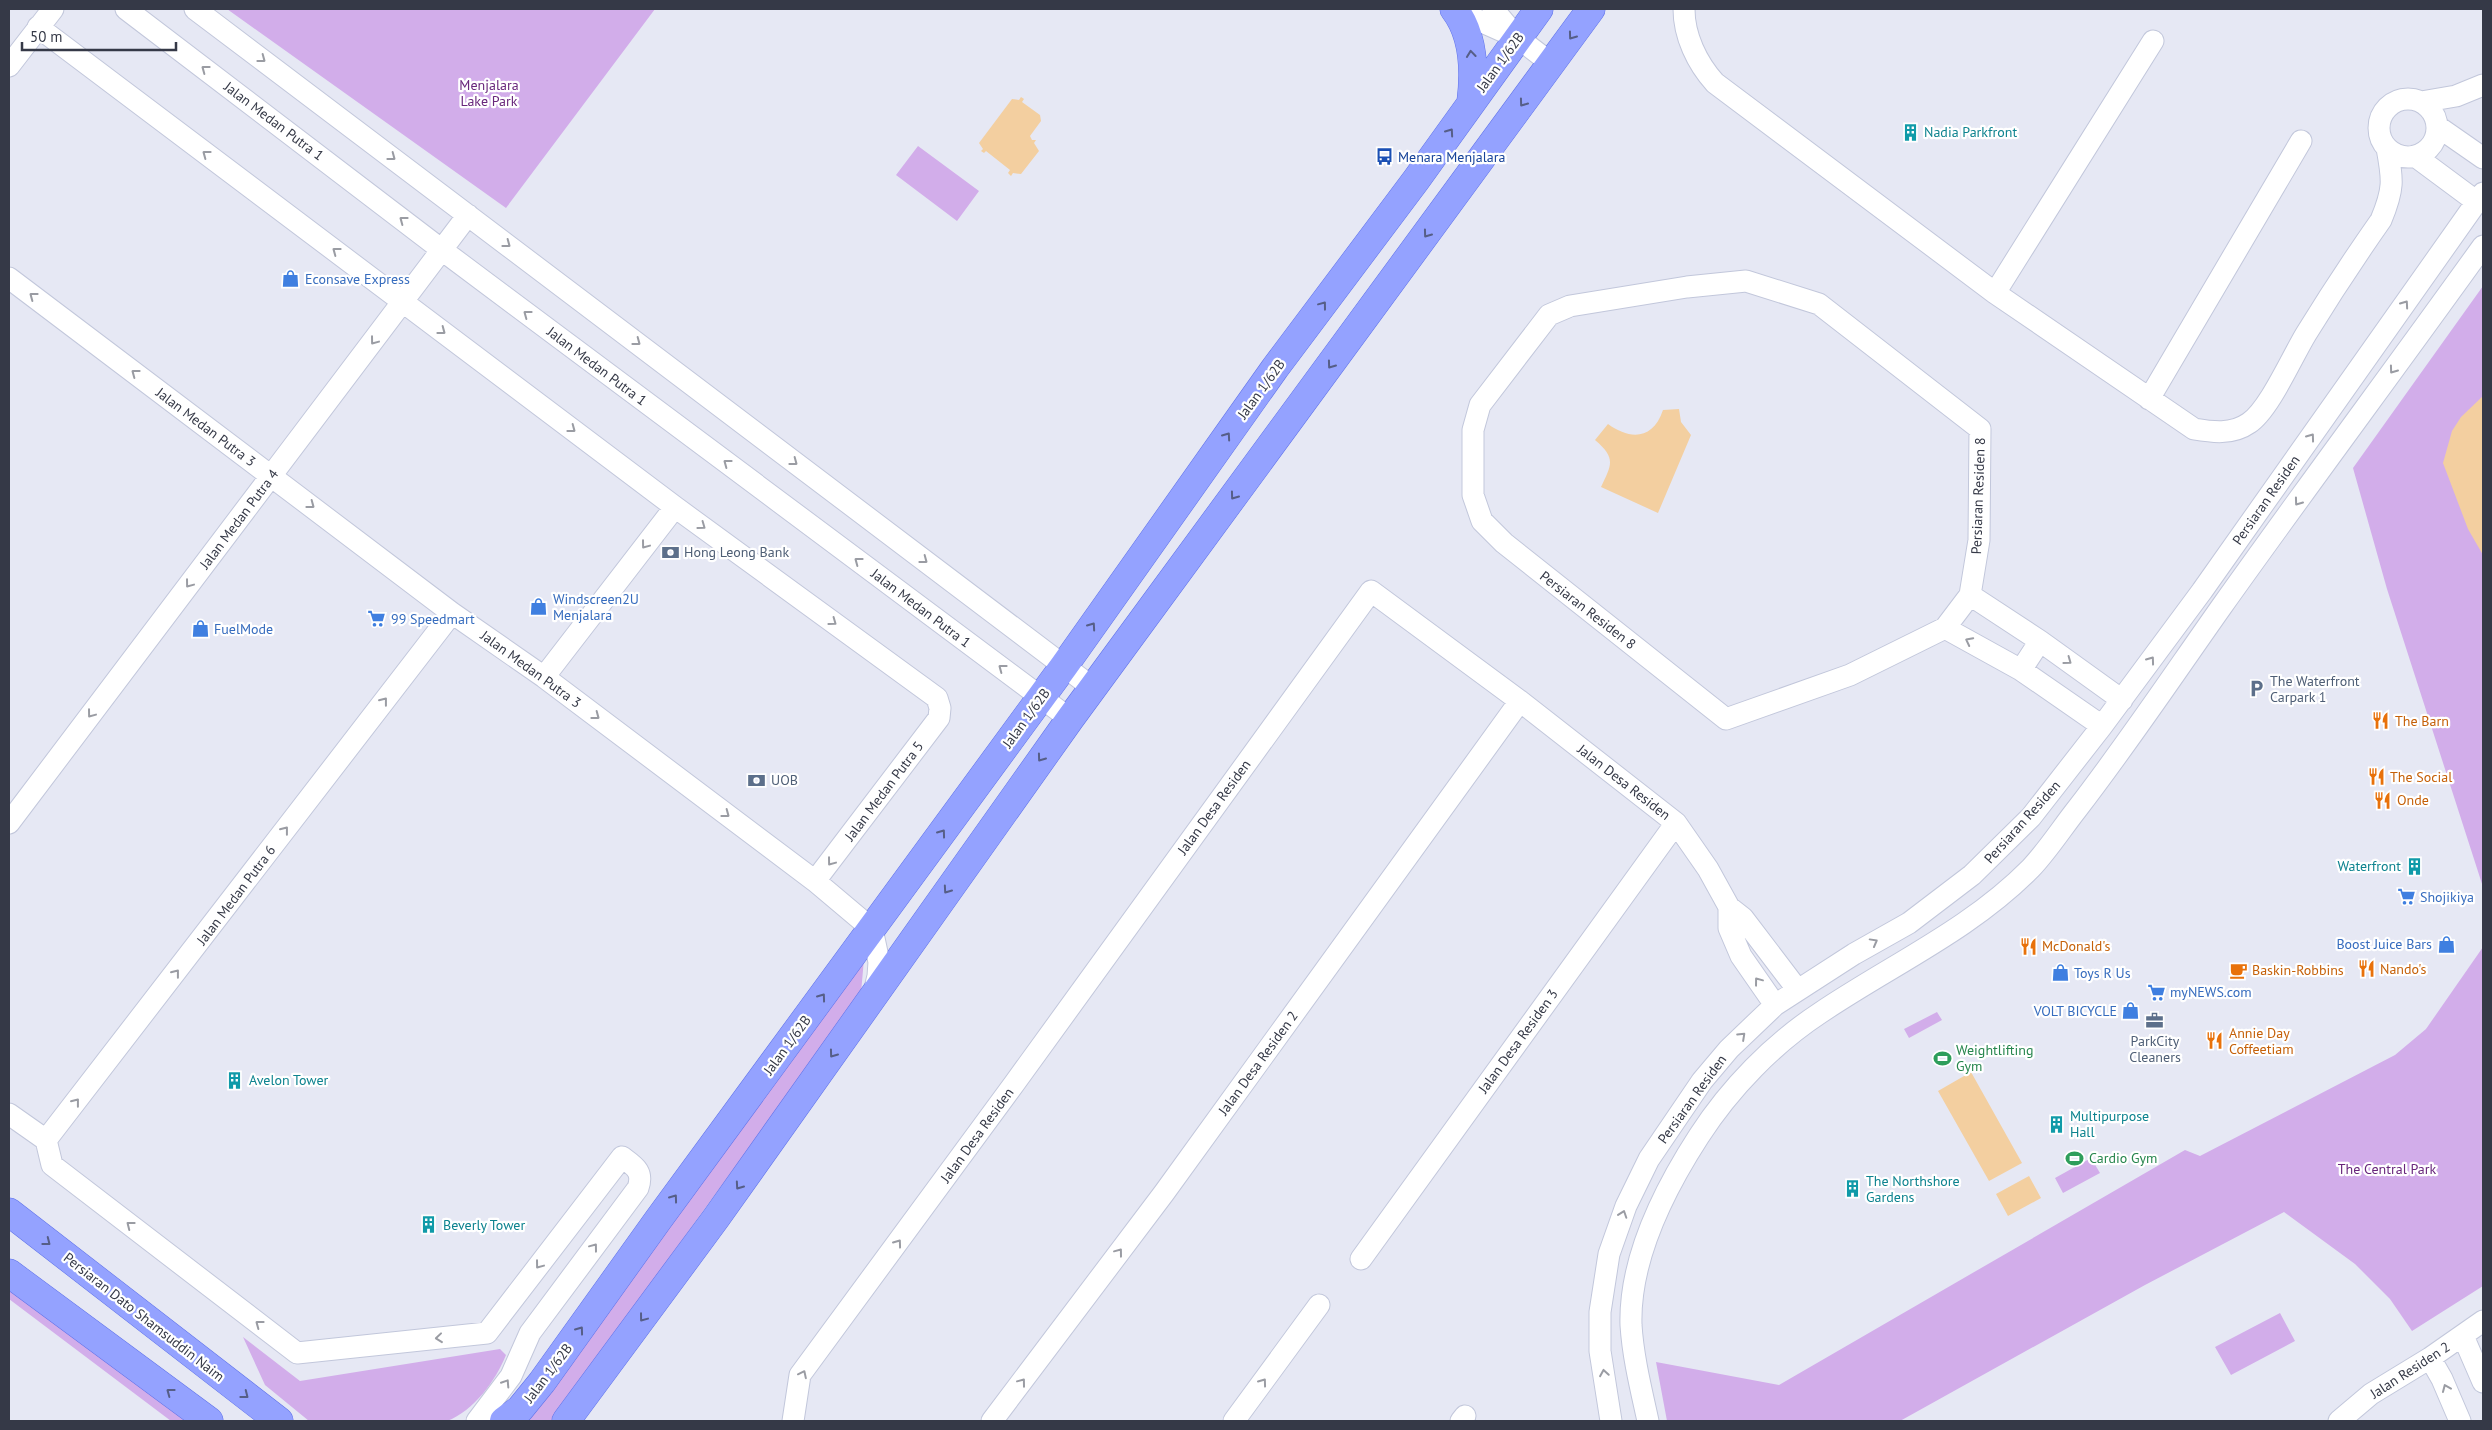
<svg xmlns="http://www.w3.org/2000/svg" width="2492" height="1430" font-family="'PT Sans',sans-serif">
	<style>
		.green { fill: #d2adea }
		.water { fill: #f3cfa0 }
		.lines { fill: none; stroke-linecap: round; stroke-linejoin: round }
		.minor-casing { stroke: #c2c7db; stroke-width: 23 }
		.major-casing { stroke: #6073e9; stroke-width: 29 }
		.minor { stroke: #fff; stroke-width: 21 }
		.major { stroke: #94a2ff; stroke-width: 28 }
		.oneway { stroke: #565e87 }
		.oneway2 { stroke: #9a9ca3 }
		.labels { text-anchor: middle; dominant-baseline: central; stroke-width: 4.5; stroke-linejoin: round; paint-order: stroke }
		.street-label { font-size: 14px; fill: #353947; stroke: #fff }
		.park-label { font-size: 14px; fill: #68267b; stroke: #fff }
		.culture-label { font-size: 14px; fill: #0d838f; stroke: #fff; text-anchor: start }
		.transit-label { font-size: 14px; fill: #164399; stroke: #fff; text-anchor: start }
		.shop-label { font-size: 14px; fill: #366cbe; stroke: #fff; text-anchor: start }
		.service-label { font-size: 14px; fill: #4e5e75; stroke: #fff; text-anchor: start }
		.food-label { font-size: 14px; fill: #c56008; stroke: #fff; text-anchor: start }
		.leisure-label { font-size: 14px; fill: #27864d; stroke: #fff; text-anchor: start }
	</style>
	<rect width="100%" height="100%" fill="#e6e8f4"/>
	<path class="green" d="M227 9H655L506 208Z
		M918 146 979 191 957 221 896 175Z
		M2483 286V887L2387 589 2353 468Z
		M2483 947V1286L2412 1331 2390 1299 2355 1264 2284 1212 2145 1285 1900 1421H1667L1656 1362 1779 1385 2185 1150 2200 1156 2395 1055 2426 1029Z
		M864 959 861 993 551 1421H528Z
		M1937 1012 1942 1020 1909 1038 1904 1029Z
		M2091 1158 2100 1173 2063 1193 2055 1178Z
		M9 1282 198 1421H171L9 1299Z
		M2280 1313 2295 1341 2231 1375 2215 1347Z
		M243 1337 300 1381 500 1349 506 1355C496 1380 474 1411 447 1421H309L265 1385Z"/>
	<path class="water" d="M1021 97 1024 99 1022 102 1040 115 1041 121 1030 136 1032 140H1036L1034 143 1039 151 1021 174 1013 173 1011 176 1008 173 1010 170 986 151 984 153 981 151 983 149 979 143 1012 99 1019 100Z
		M2483 396V555L2468 529 2443 463 2452 431 2461 417Z
		M1679 409 1681 422 1691 435 1658 513 1601 487C1612 464 1616 458 1595 440L1608 424C1630 440 1653 440 1663 410Z
		M1971 1072 2022 1163 1989 1181 1938 1091Z
		M2029 1176 2041 1198 2008 1216 1996 1194Z"/>
	<g class="lines">
		<defs>
			<path id="minor" d="M126 9 442 250 1070 719
				M195 9 1093 688
				M1453 9 1518 38 1552 64
				M1493 9 1514 34
				M1684 9C1684 36 1697 63 1715 83L1995 293 2194 429C2212 432 2232 435 2249 423 2269 410 2292 357 2306 334 2330 295 2355 257 2381 220 2394 189 2393 180 2387 148
				M38 27 675 507 937 698 940 708 939 718 815 881
				M9 66 53 9
				M2379 128a29 29 0 1 1 58 0a29 29 0 1 1-58 0Z
				M2421 102 2456 96 2483 85
				M2437 126 2483 158
				M2415 156 2477 202
				M9 278 452 613 544 677 815 881 872 929 879 962 878 976 874 993
				M1746 281 1819 304 1980 429 1979 540 1970 595 1945 628 1850 675 1726 719 1504 543 1482 521 1473 495V430L1480 405 1549 315 1570 306 1687 287Z
				M1995 293 2153 41
				M2149 399 2301 141
				M1970 595 2040 641 2122 700
				M1945 628 2021 670 2102 726
				M2021 670 2040 641
				M544 677 675 507
				M9 823 468 215
				M1729 907V928L1741 956 1775 1005
				M9 1114 46 1140
				M46 1140 52 1165 297 1353 487 1333 622 1157C634 1166 644 1171 638 1188L530 1333 511 1376 477 1421
				M46 1140 452 613
				M1361 1259 1676 823
				M2463 1336 2483 1382
				M2430 1358 2442 1379 2460 1421
				M793 1421 800 1375 1014 1084 1371 591 1520 701 1676 823 1708 869 1729 907 1743 918 1797 989
				M992 1421 1164 1193 1520 701
				M1234 1421 1319 1305
				M1461 1421 1465 1416
				M1611 1421 1600 1351V1312L1609 1254 1626 1206 1649 1159 1702 1081 1729 1049 1775 1005 1854 954 1909 923 1972 875 2031 817 2102 726 2202 591 2483 193
				M1648 1421C1641 1389 1633 1357 1631 1325 1629 1258 1664 1190 1699 1136 1730 1088 1773 1044 1820 1013 1891 965 1970 930 2031 868 2048 850 2062 828 2077 809 2128 743 2174 674 2222 606 2308 485 2397 366 2483 246
				M2339 1421 2371 1394 2430 1358 2483 1321"/>
			<path id="major" d="M1454 9C1474 35 1475 70 1471 102
				M9 1212 279 1421
				M9 1273 209 1421
				M504 1421 520 1409 542 1382 658 1220 1064 666 1275 368 1416 180 1539 9
				M566 1421 716 1218 1070 719 1591 9"/>
		</defs>
		<use href="#minor" class="minor-casing"/>
		<use href="#major" class="major-casing"/>
		<use href="#minor" class="minor"/>
		<use href="#major" class="major"/>
	</g>
	<defs><path id="oneway-chevron" d="M-2-3.5L2.5 0L-2 3.5" fill="none" stroke-width="1.6" stroke-linecap="round" stroke-linejoin="round" transform="scale(1.25)"/></defs>
	<g class="oneway">
		<use href="#oneway-chevron" transform="translate(1572 36) rotate(126)"/>
		<use href="#oneway-chevron" transform="translate(1471 54) rotate(-96)"/>
		<use href="#oneway-chevron" transform="translate(1523 103) rotate(126)"/>
		<use href="#oneway-chevron" transform="translate(1450 132) rotate(-55)"/>
		<use href="#oneway-chevron" transform="translate(1427 234) rotate(126)"/>
		<use href="#oneway-chevron" transform="translate(1323 305) rotate(-53)"/>
		<use href="#oneway-chevron" transform="translate(1331 365) rotate(126)"/>
		<use href="#oneway-chevron" transform="translate(1227 436) rotate(-55)"/>
		<use href="#oneway-chevron" transform="translate(1234 496) rotate(126)"/>
		<use href="#oneway-chevron" transform="translate(1092 626) rotate(-55)"/>
		<use href="#oneway-chevron" transform="translate(1041 758) rotate(126)"/>
		<use href="#oneway-chevron" transform="translate(942 833) rotate(-54)"/>
		<use href="#oneway-chevron" transform="translate(947 890) rotate(125)"/>
		<use href="#oneway-chevron" transform="translate(822 997) rotate(-54)"/>
		<use href="#oneway-chevron" transform="translate(833 1054) rotate(126)"/>
		<use href="#oneway-chevron" transform="translate(739 1186) rotate(125)"/>
		<use href="#oneway-chevron" transform="translate(674 1198) rotate(-54)"/>
		<use href="#oneway-chevron" transform="translate(47 1242) rotate(38)"/>
		<use href="#oneway-chevron" transform="translate(643 1318) rotate(127)"/>
		<use href="#oneway-chevron" transform="translate(580 1330) rotate(-54)"/>
		<use href="#oneway-chevron" transform="translate(170 1392) rotate(-143)"/>
		<use href="#oneway-chevron" transform="translate(245 1395) rotate(38)"/>
	</g>
	<g class="oneway2">
		<use href="#oneway-chevron" transform="translate(262 59) rotate(37)"/>
		<use href="#oneway-chevron" transform="translate(205 69) rotate(-143)"/>
		<use href="#oneway-chevron" transform="translate(206 154) rotate(-143)"/>
		<use href="#oneway-chevron" transform="translate(392 157) rotate(37)"/>
		<use href="#oneway-chevron" transform="translate(403 220) rotate(-143)"/>
		<use href="#oneway-chevron" transform="translate(507 244) rotate(37)"/>
		<use href="#oneway-chevron" transform="translate(336 251) rotate(-143)"/>
		<use href="#oneway-chevron" transform="translate(33 296) rotate(-143)"/>
		<use href="#oneway-chevron" transform="translate(2405 304) rotate(-55)"/>
		<use href="#oneway-chevron" transform="translate(527 314) rotate(-143)"/>
		<use href="#oneway-chevron" transform="translate(442 331) rotate(37)"/>
		<use href="#oneway-chevron" transform="translate(374 341) rotate(127)"/>
		<use href="#oneway-chevron" transform="translate(637 342) rotate(37)"/>
		<use href="#oneway-chevron" transform="translate(2393 370) rotate(126)"/>
		<use href="#oneway-chevron" transform="translate(135 373) rotate(-143)"/>
		<use href="#oneway-chevron" transform="translate(572 429) rotate(37)"/>
		<use href="#oneway-chevron" transform="translate(2311 437) rotate(-54)"/>
		<use href="#oneway-chevron" transform="translate(794 462) rotate(37)"/>
		<use href="#oneway-chevron" transform="translate(727 463) rotate(-143)"/>
		<use href="#oneway-chevron" transform="translate(2298 502) rotate(126)"/>
		<use href="#oneway-chevron" transform="translate(311 505) rotate(37)"/>
		<use href="#oneway-chevron" transform="translate(702 526) rotate(36)"/>
		<use href="#oneway-chevron" transform="translate(645 545) rotate(127)"/>
		<use href="#oneway-chevron" transform="translate(924 560) rotate(37)"/>
		<use href="#oneway-chevron" transform="translate(858 561) rotate(-143)"/>
		<use href="#oneway-chevron" transform="translate(189 584) rotate(127)"/>
		<use href="#oneway-chevron" transform="translate(833 622) rotate(36)"/>
		<use href="#oneway-chevron" transform="translate(1969 641) rotate(-153)"/>
		<use href="#oneway-chevron" transform="translate(2151 660) rotate(-54)"/>
		<use href="#oneway-chevron" transform="translate(2068 661) rotate(36)"/>
		<use href="#oneway-chevron" transform="translate(1002 668) rotate(-143)"/>
		<use href="#oneway-chevron" transform="translate(384 701) rotate(-52)"/>
		<use href="#oneway-chevron" transform="translate(91 714) rotate(127)"/>
		<use href="#oneway-chevron" transform="translate(596 716) rotate(37)"/>
		<use href="#oneway-chevron" transform="translate(726 814) rotate(37)"/>
		<use href="#oneway-chevron" transform="translate(285 830) rotate(-52)"/>
		<use href="#oneway-chevron" transform="translate(831 862) rotate(127)"/>
		<use href="#oneway-chevron" transform="translate(1874 942) rotate(-29)"/>
		<use href="#oneway-chevron" transform="translate(176 973) rotate(-52)"/>
		<use href="#oneway-chevron" transform="translate(1758 981) rotate(-127)"/>
		<use href="#oneway-chevron" transform="translate(1742 1036) rotate(-43)"/>
		<use href="#oneway-chevron" transform="translate(76 1102) rotate(-52)"/>
		<use href="#oneway-chevron" transform="translate(1623 1214) rotate(-71)"/>
		<use href="#oneway-chevron" transform="translate(130 1225) rotate(-142)"/>
		<use href="#oneway-chevron" transform="translate(898 1243) rotate(-54)"/>
		<use href="#oneway-chevron" transform="translate(594 1247) rotate(-53)"/>
		<use href="#oneway-chevron" transform="translate(1119 1252) rotate(-53)"/>
		<use href="#oneway-chevron" transform="translate(539 1265) rotate(127)"/>
		<use href="#oneway-chevron" transform="translate(259 1324) rotate(-143)"/>
		<use href="#oneway-chevron" transform="translate(439 1338) rotate(174)"/>
		<use href="#oneway-chevron" transform="translate(1604 1373) rotate(-99)"/>
		<use href="#oneway-chevron" transform="translate(803 1374) rotate(-64)"/>
		<use href="#oneway-chevron" transform="translate(1022 1382) rotate(-53)"/>
		<use href="#oneway-chevron" transform="translate(1263 1382) rotate(-54)"/>
		<use href="#oneway-chevron" transform="translate(506 1383) rotate(-57)"/>
		<use href="#oneway-chevron" transform="translate(2446 1388) rotate(-113)"/>
	</g>
	<defs>
		<symbol id="building-bare" viewBox="-9 -9 18 18"><path d="M-4-6H4V6H1V3H-1V6H-4ZM-2.5-4.3h1.7v1.8h-1.7ZM.8-4.3h1.7v1.8H.8ZM-2.5-1h1.7V.8h-1.7ZM.8-1h1.7V.8H.8Z" fill="#0f9aa8" stroke="#fff" stroke-width="2.5" paint-order="stroke"/></symbol>
		<symbol id="bus-bare" viewBox="-9 -9 18 18"><path d="M-5-6H5V4H4V6H2V4H-2V6H-4V4H-5ZM-3.5-4V0h7V-4ZM-3.5 1.2v1.5H-2V1.2ZM2 1.2v1.5H3.5V1.2Z" fill="#1a4fb4" stroke="#fff" stroke-width="2.5" paint-order="stroke"/></symbol>
		<symbol id="shop-bare" viewBox="-9 -9 18 18"><path d="M-5-2.5h2.3a2.7 3.5 0 0 1 5.4 0H5L5.5 6h-11ZM-1.5-2.5h3a1.5 2.3 0 0 0-3 0Z" fill="#3f7fe0" stroke="#fff" stroke-width="2.5" paint-order="stroke"/></symbol>
		<symbol id="bank-bare" viewBox="-9 -9 18 18"><path d="M-6-4H6V4H-6ZM0-2.3a2.3 2.3 0 1 0 0 4.6a2.3 2.3 0 1 0 0-4.6Z" fill="#5c6f8a" stroke="#fff" stroke-width="2.5" paint-order="stroke"/></symbol>
		<symbol id="supermarket-bare" viewBox="-9 -9 18 18"><path d="M-6-5.5h2.5l.6 2H6L4.5 2H-2.5L-4.4-4H-6ZM-1.5 3.2a1.3 1.3 0 1 0 .1 0ZM3 3.2a1.3 1.3 0 1 0 .1 0Z" fill="#3f7fe0" stroke="#fff" stroke-width="2.5" paint-order="stroke"/></symbol>
		<symbol id="parking-bare" viewBox="-9 -9 18 18"><path d="M-3.5-5.5H1a3.5 3.5 0 0 1 0 7H-1V5.5H-3.5ZM-1-3.4V-.6H.8a1.4 1.4 0 0 0 0-2.8Z" fill="#5c6f8a" stroke="#fff" stroke-width="2.5" paint-order="stroke"/></symbol>
		<symbol id="restaurant-bare" viewBox="-9 -9 18 18"><path d="M-5-6h1v4h1v-4h1v4h1v-4h1v5L-1.5 .5V6h-2V.5L-5-1ZM5-6V6H3V1.5H1.5Q1.5-4 5-6Z" fill="#e8710a" stroke="#fff" stroke-width="2.5" paint-order="stroke"/></symbol>
		<symbol id="cafe-bare" viewBox="-9 -9 18 18"><path d="M-5.5-4.5H6V0H3Q3 3.5 0 3.5H-2.5Q-5.5 3.5-5.5 0ZM3-3.2v2h1.7v-2ZM-6 4.5H4V6H-6Z" fill="#e8710a" stroke="#fff" stroke-width="2.5" paint-order="stroke"/></symbol>
		<symbol id="office-bare" viewBox="-9 -9 18 18"><path d="M-6-3h4V-5.5h4V-3h4V5H-6ZM-1-4.5V-3h2v-1.5ZM-6 0V1H6V0Z" fill="#5c6f8a" stroke="#fff" stroke-width="2.5" paint-order="stroke"/></symbol>
		<symbol id="stadium-bare" viewBox="-9 -9 18 18"><path d="M0-5a6.5 5 0 1 0 0 10a6.5 5 0 1 0 0-10ZM-3.5-1.8h7v3.6h-7Z" fill="#2e9e5b" stroke="#fff" stroke-width="2.5" paint-order="stroke"/></symbol>
	</defs>
	<g fill-rule="evenodd">
		<use href="#building-bare" x="1898" y="120" width="25" height="25"/>
		<use href="#bus-bare" x="1372" y="144" width="25" height="25"/>
		<use href="#shop-bare" x="278" y="266" width="25" height="25"/>
		<use href="#bank-bare" x="658" y="540" width="25" height="25"/>
		<use href="#shop-bare" x="526" y="594" width="25" height="25"/>
		<use href="#supermarket-bare" x="364" y="606" width="25" height="25"/>
		<use href="#shop-bare" x="188" y="616" width="25" height="25"/>
		<use href="#parking-bare" x="2244" y="676" width="25" height="25"/>
		<use href="#restaurant-bare" x="2368" y="708" width="25" height="25"/>
		<use href="#restaurant-bare" x="2364" y="764" width="25" height="25"/>
		<use href="#bank-bare" x="744" y="768" width="25" height="25"/>
		<use href="#restaurant-bare" x="2370" y="788" width="25" height="25"/>
		<use href="#building-bare" x="2402" y="854" width="25" height="25"/>
		<use href="#supermarket-bare" x="2394" y="884" width="25" height="25"/>
		<use href="#shop-bare" x="2434" y="932" width="25" height="25"/>
		<use href="#restaurant-bare" x="2016" y="934" width="25" height="25"/>
		<use href="#restaurant-bare" x="2354" y="956" width="25" height="25"/>
		<use href="#cafe-bare" x="2226" y="958" width="25" height="25"/>
		<use href="#shop-bare" x="2048" y="960" width="25" height="25"/>
		<use href="#supermarket-bare" x="2144" y="980" width="25" height="25"/>
		<use href="#shop-bare" x="2118" y="998" width="25" height="25"/>
		<use href="#office-bare" x="2142" y="1008" width="25" height="25"/>
		<use href="#restaurant-bare" x="2202" y="1028" width="25" height="25"/>
		<use href="#stadium-bare" x="1930" y="1046" width="25" height="25"/>
		<use href="#building-bare" x="222" y="1068" width="25" height="25"/>
		<use href="#building-bare" x="2044" y="1112" width="25" height="25"/>
		<use href="#stadium-bare" x="2062" y="1146" width="25" height="25"/>
		<use href="#building-bare" x="1840" y="1176" width="25" height="25"/>
		<use href="#building-bare" x="416" y="1212" width="25" height="25"/>
	</g>
	<g class="labels">
		<g class="street-label">
			<text transform="translate(1500 62) rotate(-54)">Jalan 1/62B</text>
			<text transform="translate(274 121) rotate(37)">Jalan Medan Putra 1</text>
			<text transform="translate(597 366) rotate(37)">Jalan Medan Putra 1</text>
			<text transform="translate(1261 389) rotate(-54)">Jalan 1/62B</text>
			<text transform="translate(206 427) rotate(37)">Jalan Medan Putra 3</text>
			<text transform="translate(1978 496) rotate(-88)">Persiaran Residen 8</text>
			<text transform="translate(2266 500) rotate(-55)">Persiaran Residen</text>
			<text transform="translate(239 519) rotate(-53)">Jalan Medan Putra 4</text>
			<text transform="translate(921 608) rotate(37)">Jalan Medan Putra 1</text>
			<text transform="translate(1588 610) rotate(38)">Persiaran Residen 8</text>
			<text transform="translate(531 669) rotate(36)">Jalan Medan Putra 3</text>
			<text transform="translate(1026 718) rotate(-54)">Jalan 1/62B</text>
			<text transform="translate(1624 782) rotate(38)">Jalan Desa Residen</text>
			<text transform="translate(884 791) rotate(-53)">Jalan Medan Putra 5</text>
			<text transform="translate(1214 807) rotate(-54)">Jalan Desa Residen</text>
			<text transform="translate(2022 822) rotate(-48)">Persiaran Residen</text>
			<text transform="translate(236 895) rotate(-53)">Jalan Medan Putra 6</text>
			<text transform="translate(1518 1041) rotate(-54)">Jalan Desa Residen 3</text>
			<text transform="translate(787 1045) rotate(-54)">Jalan 1/62B</text>
			<text transform="translate(1258 1063) rotate(-54)">Jalan Desa Residen 2</text>
			<text transform="translate(1692 1099) rotate(-54)">Persiaran Residen</text>
			<text transform="translate(977 1135) rotate(-54)">Jalan Desa Residen</text>
			<text transform="translate(144 1317) rotate(38)">Persiaran Dato Shamsuddin Naim</text>
			<text transform="translate(2410 1370) rotate(-33)">Jalan Residen 2</text>
			<text transform="translate(548 1373) rotate(-53)">Jalan 1/62B</text>
		</g>
		<g class="park-label">
			<text x="489" y="85">Menjalara<tspan x="489" dy="16">Lake Park</tspan></text>
			<text x="2387" y="1169">The Central Park</text>
		</g>
		<g class="culture-label">
			<text x="1924" y="132">Nadia Parkfront</text>
			<text x="2401" y="866" text-anchor="end">Waterfront</text>
			<text x="249" y="1080">Avelon Tower</text>
			<text x="2070" y="1116">Multipurpose<tspan x="2070" dy="16">Hall</tspan></text>
			<text x="1866" y="1181">The Northshore<tspan x="1866" dy="16">Gardens</tspan></text>
			<text x="443" y="1225">Beverly Tower</text>
		</g>
		<g class="transit-label">
			<text x="1398" y="157">Menara Menjalara</text>
		</g>
		<g class="shop-label">
			<text x="305" y="279">Econsave Express</text>
			<text x="553" y="599">Windscreen2U<tspan x="553" dy="16">Menjalara</tspan></text>
			<text x="391" y="619">99 Speedmart</text>
			<text x="214" y="629">FuelMode</text>
			<text x="2420" y="897">Shojikiya</text>
			<text x="2432" y="944" text-anchor="end">Boost Juice Bars</text>
			<text x="2074" y="973">Toys R Us</text>
			<text x="2170" y="992">myNEWS.com</text>
			<text x="2117" y="1011" text-anchor="end">VOLT BICYCLE</text>
		</g>
		<g class="service-label">
			<text x="684" y="552">Hong Leong Bank</text>
			<text x="2270" y="681">The Waterfront<tspan x="2270" dy="16">Carpark 1</tspan></text>
			<text x="771" y="780">UOB</text>
			<text x="2155" y="1041" text-anchor="middle">ParkCity<tspan x="2155" dy="16">Cleaners</tspan></text>
		</g>
		<g class="food-label">
			<text x="2395" y="721">The Barn</text>
			<text x="2390" y="777">The Social</text>
			<text x="2397" y="800">Onde</text>
			<text x="2042" y="946">McDonald's</text>
			<text x="2380" y="969">Nando's</text>
			<text x="2252" y="970">Baskin-Robbins</text>
			<text x="2229" y="1033">Annie Day<tspan x="2229" dy="16">Coffeetiam</tspan></text>
		</g>
		<g class="leisure-label">
			<text x="1956" y="1050">Weightlifting<tspan x="1956" dy="16">Gym</tspan></text>
			<text x="2089" y="1158">Cardio Gym</text>
		</g>
	</g>
	<rect width="2492" height="1430" fill="none" stroke="#353947" stroke-width="20"/>
	<path d="M22 42v8h154v-8" fill="none" stroke="#353947" stroke-width="2.5"/>
	<text x="30" y="42" font-size="15" fill="#353947" stroke="#ffffff" stroke-width="4" paint-order="stroke">50 m</text>
</svg>
